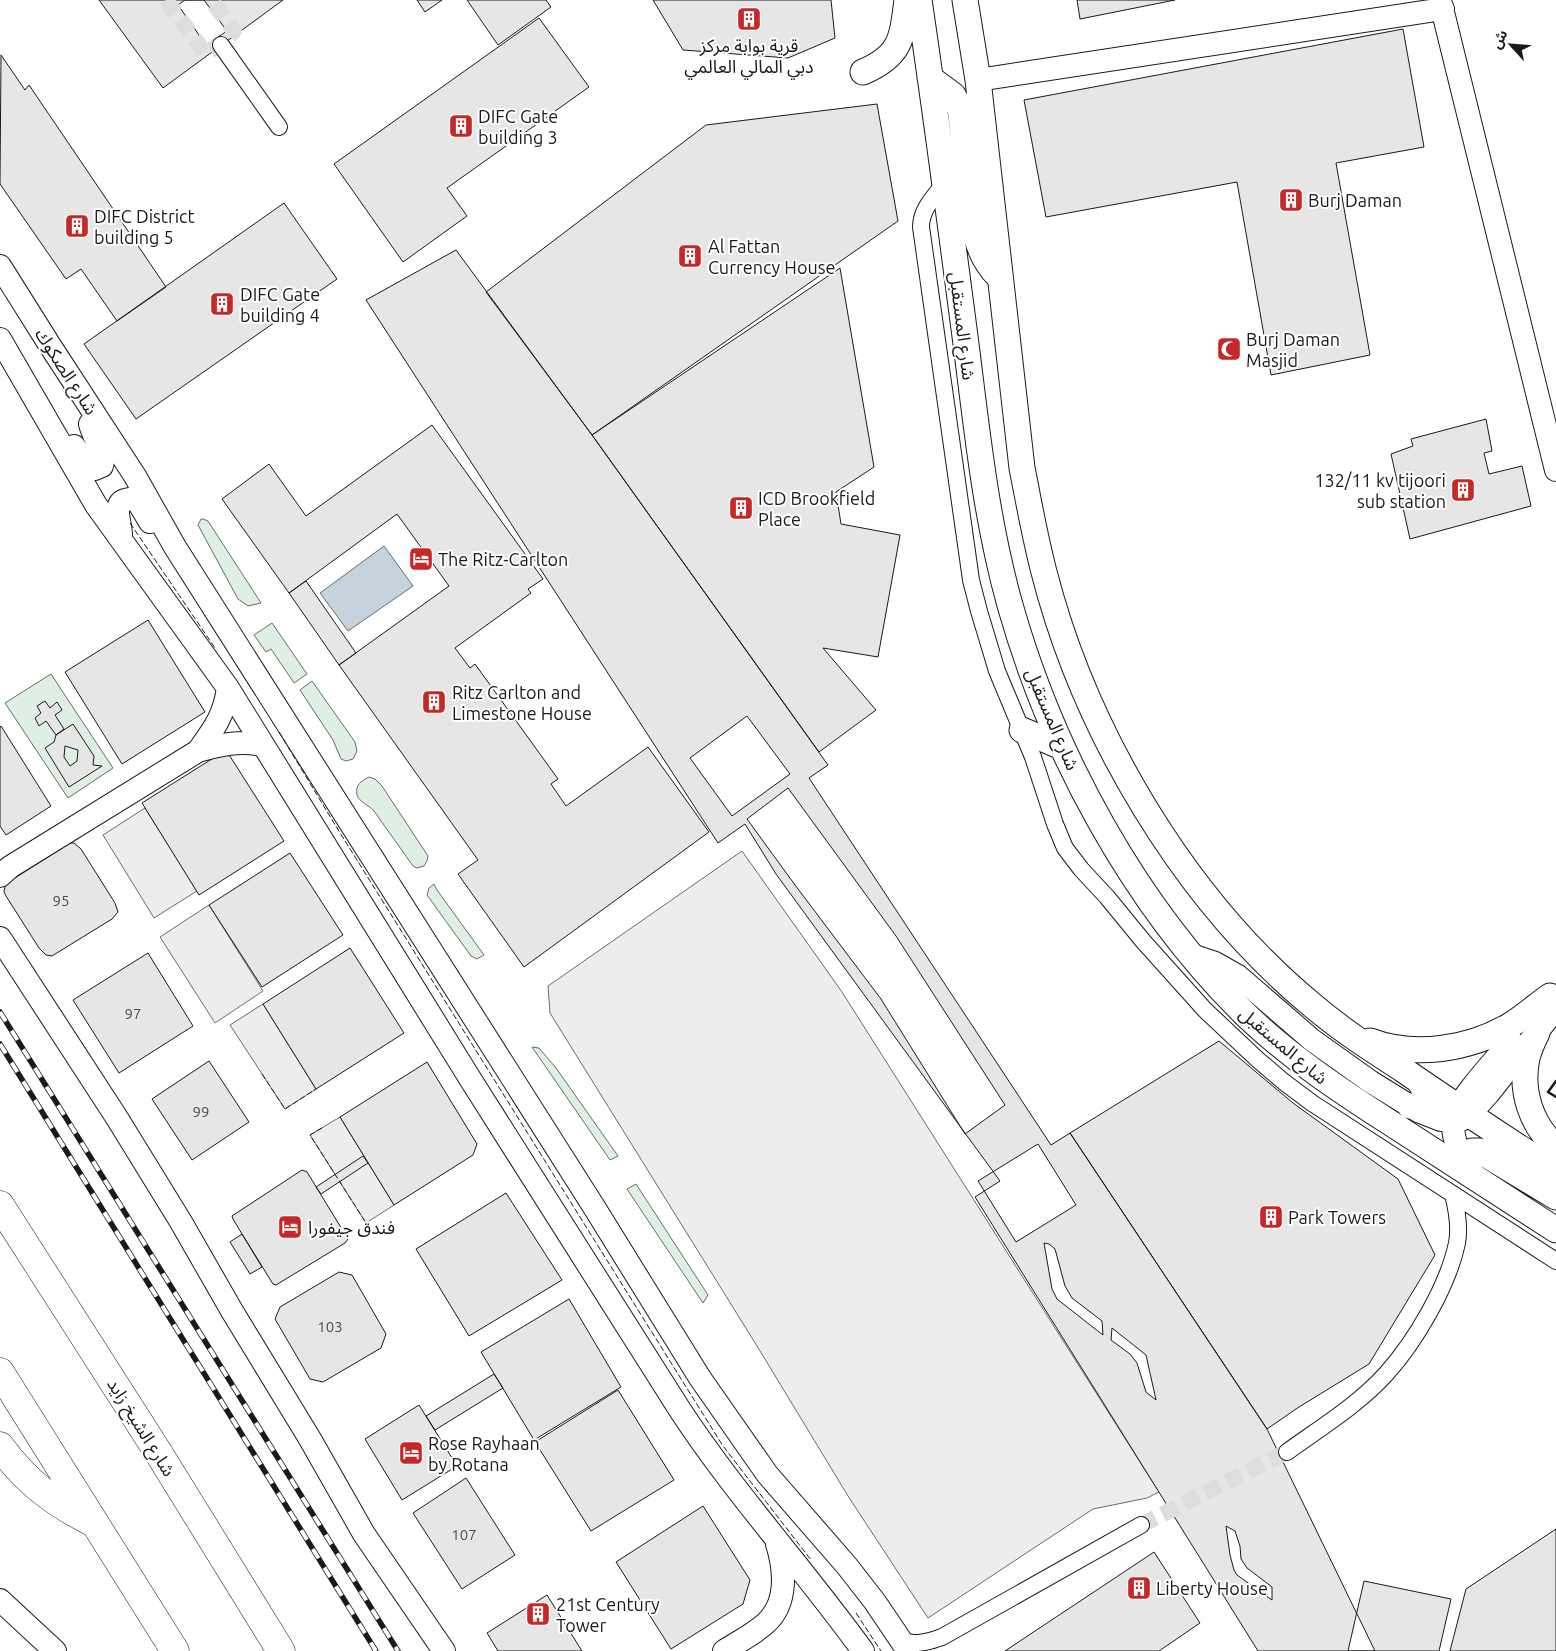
<svg xmlns="http://www.w3.org/2000/svg" width="1556" height="1651" font-family="Ubuntu,'Noto Sans Arabic',sans-serif">
	<style>
		.green { fill: #e0efe3; stroke: #6a6a6a }
		.parking { fill: #ededed; stroke: #6a6a6a }
		.water { fill: #c6d2dc; stroke: #6a6a6a }
		.building { fill: #e6e6e6; stroke: #1a1a1a; fill-rule: evenodd }
		.lines { fill: none; stroke-linecap: round; stroke-linejoin: round }
		.street-tunnel { stroke: #ddd; stroke-width: 16; stroke-dasharray: 16 8; stroke-linecap: butt }
		.street-casing { stroke: #1a1a1a; stroke-width: 18 }
		.secondary-casing { stroke: #1a1a1a; stroke-width: 24 }
		.primary-casing { stroke: #1a1a1a; stroke-width: 27 }
		.highway-casing { stroke: #1a1a1a; stroke-width: 29 }
		.street { stroke: #fff; stroke-width: 16 }
		.secondary { stroke: #fff; stroke-width: 22 }
		.primary { stroke: #fff; stroke-width: 25 }
		.highway { stroke: #fff; stroke-width: 28 }
		.rail-casing { stroke: #1a1a1a; stroke-width: 5.5 }
		.rail { stroke: #fff; stroke-width: 4; stroke-dasharray: 11; stroke-linecap: butt }
		.fence { stroke: #1a1a1a; stroke-width: 1; stroke-dasharray: 6 2.5; stroke-linecap: butt }
		.wall { stroke: #1a1a1a; stroke-width: 2.5 }
		.labels { text-anchor: middle; dominant-baseline: central; stroke-width: 4; stroke-linejoin: round; paint-order: stroke }
		.number-label { font-size: 15px; fill: #4d4d4d }
		.poi-label { font-size: 18px; fill: #1a1a1a; stroke: #fff; text-anchor: start }
		.street-label { font-size: 18px; fill: #1a1a1a; stroke: #fff }
	</style>
	<rect width="100%" height="100%" fill="#fff"/>
	<path class="green" d="M201 519H203L208 521 261 603 248 606 238 599 198 525Z
		M272 623 307 674 294 683 271 649 266 652 254 635Z
		M51 674 113 768 68 798 5 703Z
		M312 681 355 742 357 751 353 759 346 761 341 759 333 740 300 690Z
		M369 777 375 779 382 786 428 856 427 861 424 866 417 868 413 866C400 848 387 829 374 811 369 805 359 802 357 795 355 785 361 781 369 777Z
		M434 884 437 890 484 955 477 959 471 956 427 895 429 888Z
		M532 1047 539 1048 556 1068 618 1156 610 1160Z
		M636 1184 708 1295 703 1303 627 1189Z"/>
	<path class="parking" d="M145 808 197 891 154 918 103 835Z
		M742 851 842 992 1159 1492 1147 1498 1093 1509 928 1618 848 1496 757 1346 550 1013 548 986Z
		M209 905 263 991 215 1023 160 937Z
		M263 1004 316 1089 285 1109 230 1025Z
		M340 1117 394 1205 366 1223 310 1135Z"/>
	<path class="water" d="M384 546 413 586 348 631 320 593Z"/>
	<path class="building" d="M99 0H283L163 88Z
		M185 0H204L227 31 206 45 178 5Z
		M417 0H442L425 12Z
		M467 0H546L551 7 498 45Z
		M653 0H831L835 38 788 58 683 50Z
		M1077 0H1175L1080 19Z
		M539 18 589 87 447 188 467 216 403 262 334 164Z
		M1403 29 1424 147 1336 163 1370 355 1271 375 1237 182 1046 217 1024 100Z
		M1 55 25 90 29 85 166 287 117 321 81 269 66 279 0 184Z
		M877 104 898 221 592 435 486 292 706 125Z
		M284 203 337 279 136 419 84 344Z
		M456 250 592 435 828 765 809 778 1051 1145 1070 1133 1267 1429 1375 1651H1258L975 1197 1000 1181 776 874 745 824 718 843 366 300Z
		M840 268 874 467 836 492 841 524 900 535 878 657 823 648 876 710 819 752 592 435Z
		M1486 419 1492 451 1484 453 1489 474 1522 466 1531 506 1410 539 1391 454 1413 446 1411 439Z
		M432 425 543 579 528 589 531 593 455 648 470 668 475 664 558 779 551 784 566 806 648 747 709 832 524 967 458 874 478 860 339 665 449 586 397 514 289 593 222 499 269 464 306 516Z
		M306 581 356 653 339 665 289 593Z
		M148 620 205 712 122 764 65 672Z
		M45 701 50 708 57 702 62 710 55 715 64 729 56 735 46 721 39 726 35 718 41 713 37 706Z
		M747 716 790 774 732 816 690 758Z
		M73 724 94 756 93 765 102 766 69 787 45 748 54 742 56 735ZM65 746 78 750 77 761 70 766 64 757Z
		M1 726 51 806 6 835 0 826V727Z
		M226 750 284 841 199 895 142 803Z
		M788 788 896 936 1005 1105 965 1134 881 999 795 885 747 819Z
		M70 843H74L81 849 115 903 118 912 112 919 52 956 46 955 39 948 6 896 4 892 5 887 7 883Z
		M290 853 343 935 262 987 209 905Z
		M350 948 404 1033 316 1089 263 1004Z
		M148 953 193 1026 119 1073 73 1000Z
		M1219 1041 1293 1103 1398 1179 1435 1255 1369 1364 1299 1407 1267 1429 1070 1133Z
		M209 1061 249 1122 192 1160 152 1099Z
		M427 1062 477 1144 473 1155 394 1205 340 1117Z
		M1038 1144 1076 1205 1016 1242 978 1181Z
		M363 1156 368 1163 321 1194 316 1187Z
		M302 1170 307 1172 348 1239 345 1243 276 1285 273 1284 242 1234 233 1219 232 1216Z
		M506 1193 562 1280 469 1336 416 1249Z
		M242 1234 262 1267 250 1274 230 1242Z
		M1044 1243 1049 1244 1055 1249 1065 1286 1072 1298 1102 1321 1103 1335 1057 1299 1052 1289Z
		M339 1272 352 1275 386 1334 381 1348 323 1382 310 1379 275 1319 280 1307Z
		M569 1299 621 1387 534 1440 481 1352Z
		M1112 1328 1146 1355 1156 1400 1146 1392 1137 1363 1130 1354 1111 1340Z
		M494 1374 503 1388 435 1430 426 1416Z
		M618 1390 674 1480 591 1531 535 1442Z
		M419 1405 457 1466 402 1500 365 1439Z
		M466 1478 515 1555 462 1589 413 1513Z
		M703 1506 750 1580 743 1604 671 1649 616 1562Z
		M1226 1526 1235 1531 1240 1546 1241 1559 1247 1568 1272 1587V1600L1237 1575 1234 1570 1230 1555Z
		M1556 1529V1651H1450L1466 1589Z
		M1154 1552 1200 1623 1159 1651H1005Z
		M1364 1581 1451 1599 1439 1651H1348Z
		M547 1595 582 1651H498L487 1633Z"/>
	<g class="lines">
		<path class="street-tunnel" d="M166 0 205 53 221 45 234 31 211 0
			M1141 1525 1287 1452"/>
		<defs>
			<path id="street" d="M221 45 279 127
				M945 183C934 197 921 209 921 227L971 580 979 611 997 671 1033 757 1055 824 1065 848 1081 869 1107 897 1143 941 1205 1010 1257 1059 1284 1082 1312 1103 1556 1261
				M1287 1452C1320 1428 1358 1405 1386 1374 1415 1342 1448 1286 1457 1243 1460 1227 1457 1210 1453 1194
				M901 1640C914 1646 928 1642 942 1637L1141 1525"/>
			<path id="secondary" d="M1440 0 1556 470
				M978 80 1443 9
				M0 266 49 344 135 476 175 547 594 1207 700 1378 767 1474 847 1566 875 1602 908 1651
				M0 339 96 505 228 688 469 1077 680 1410C735 1494 804 1569 863 1651
				M74 446 88 468 95 469 102 466C106 456 93 436 90 424
				M121 537C122 523 109 501 130 499L138 502 150 522
				M198 751C214 729 224 716 228 688
				M0 876 10 867 198 751C220 745 239 740 262 745
				M0 938 117 1118 181 1222 232 1311 310 1439 364 1534 444 1651
				M1191 955 1215 963 1238 976 1312 1040 1371 1082 1418 1111 1441 1120 1453 1122 1461 1120 1469 1115 1489 1093 1556 1008
				M1474 1175C1462 1158 1450 1140 1454 1118 1457 1100 1498 1057 1511 1041
				M0 1600 55 1651
				M724 1651C738 1642 754 1634 766 1623 788 1603 785 1570 777 1544"/>
			<path id="primary" d="M919 0C936 114 951 229 966 344 977 431 986 520 1010 605 1052 754 1136 908 1247 1016 1290 1057 1339 1090 1389 1122 1444 1158 1500 1194 1556 1230
				M965 0 978 80 1022 468C1029 503 1035 538 1044 572 1085 732 1184 899 1312 1005 1340 1029 1371 1049 1402 1069 1453 1104 1504 1138 1556 1171
				M863 72C902 55 902 38 907 0
				M930 78 953 95 960 108 976 235C980 252 987 265 999 277
				M1022 730 1062 747
				M1537 1033C1533 1041 1529 1050 1527 1058 1520 1091 1531 1125 1556 1147
				M1370 1041C1415 1058 1469 1049 1509 1026 1524 1017 1537 1005 1550 996
				M1410 1106H1419L1425 1099V1090L1419 1081
				M1468 1167V1155L1472 1151H1480L1556 1197"/>
			<path id="highway" d="M0 1205 158 1452 281 1651
				M0 1372 175 1651
				M0 1446C25 1481 54 1503 92 1522"/>
		</defs>
		<use href="#street" class="street-casing"/>
		<use href="#secondary" class="secondary-casing"/>
		<use href="#primary" class="primary-casing"/>
		<use href="#highway" class="highway-casing"/>
		<use href="#street" class="street"/>
		<use href="#secondary" class="secondary"/>
		<use href="#primary" class="primary"/>
		<use href="#highway" class="highway"/>
		<defs>
			<path id="rail" d="M0 1012 398 1651
				M0 1044 376 1651"/>
		</defs>
		<use href="#rail" class="rail-casing"/>
		<use href="#rail" class="rail"/>
		<path class="fence" d="M130 523 215 648
			M279 732 337 828 723 1446 811 1560
			M262 1074 285 1109 316 1089
			M322 1128 310 1135 366 1223
			M856 1613 881 1651"/>
		<path class="wall" d="M1556 1081 1548 1092 1556 1097"/>
	</g>
	<defs>
		<symbol id="building-square" viewBox="-11 -11 22 22"><rect x="-9" y="-9" width="18" height="18" rx="4" fill="#c62828" stroke="#fff"/><path d="M-4-6H4V6H1V3H-1V6H-4ZM-2.5-4.3h1.7v1.8h-1.7ZM.8-4.3h1.7v1.8H.8ZM-2.5-1h1.7V.8h-1.7ZM.8-1h1.7V.8H.8Z" fill="#fff"/></symbol>
		<symbol id="mosque-square" viewBox="-11 -11 22 22"><rect x="-9" y="-9" width="18" height="18" rx="4" fill="#c62828" stroke="#fff"/><path d="M3.5-4.9A6 6 0 1 0 3.5 4.9A5 5 0 1 1 3.5-4.9Z" fill="#fff"/></symbol>
		<symbol id="hotel-square" viewBox="-11 -11 22 22"><rect x="-9" y="-9" width="18" height="18" rx="4" fill="#c62828" stroke="#fff"/><path d="M-6-4.5h1.5V1H6V5H4.5V3h-9V5H-6ZM-4 0a1.8 1.8 0 1 1 3.6 0ZM.5 0V-2.5h3Q6-2.5 6 0Z" fill="#fff"/></symbol>
	</defs>
	<g fill-rule="evenodd">
		<use href="#building-square" x="735" y="5" width="28" height="28"/>
		<use href="#building-square" x="447" y="112" width="28" height="28"/>
		<use href="#building-square" x="1277" y="186" width="28" height="28"/>
		<use href="#building-square" x="63" y="212" width="28" height="28"/>
		<use href="#building-square" x="676" y="242" width="28" height="28"/>
		<use href="#building-square" x="208" y="290" width="28" height="28"/>
		<use href="#mosque-square" x="1215" y="335" width="28" height="28"/>
		<use href="#building-square" x="1449" y="476" width="28" height="28"/>
		<use href="#building-square" x="727" y="494" width="28" height="28"/>
		<use href="#hotel-square" x="407" y="545" width="28" height="28"/>
		<use href="#building-square" x="420" y="688" width="28" height="28"/>
		<use href="#building-square" x="1257" y="1203" width="28" height="28"/>
		<use href="#hotel-square" x="276" y="1213" width="28" height="28"/>
		<use href="#hotel-square" x="397" y="1439" width="28" height="28"/>
		<use href="#building-square" x="1125" y="1574" width="28" height="28"/>
		<use href="#building-square" x="524" y="1600" width="28" height="28"/>
	</g>
	<g class="labels">
		<g class="number-label">
			<text x="61" y="900">95</text>
			<text x="133" y="1013">97</text>
			<text x="201" y="1111">99</text>
			<text x="330" y="1326">103</text>
			<text x="464" y="1534">107</text>
		</g>
		<g class="poi-label">
			<text x="749" y="45" text-anchor="middle">قرية بوابة مركز<tspan x="749" dy="21">دبي المالي العالمي</tspan></text>
			<text x="478" y="116">DIFC Gate<tspan x="478" dy="21">building 3</tspan></text>
			<text x="1308" y="200">Burj Daman</text>
			<text x="94" y="216">DIFC District<tspan x="94" dy="21">building 5</tspan></text>
			<text x="708" y="246">Al Fattan<tspan x="708" dy="21">Currency House</tspan></text>
			<text x="240" y="294">DIFC Gate<tspan x="240" dy="21">building 4</tspan></text>
			<text x="1246" y="339">Burj Daman<tspan x="1246" dy="21">Masjid</tspan></text>
			<text x="1446" y="480" text-anchor="end">132/11 kv tijoori<tspan x="1446" dy="21">sub station</tspan></text>
			<text x="758" y="498">ICD Brookfield<tspan x="758" dy="21">Place</tspan></text>
			<text x="438" y="559">The Ritz-Carlton</text>
			<text x="452" y="692">Ritz Carlton and<tspan x="452" dy="21">Limestone House</tspan></text>
			<text x="1288" y="1217">Park Towers</text>
			<text x="308" y="1227">فندق جيفورا</text>
			<text x="428" y="1443">Rose Rayhaan<tspan x="428" dy="21">by Rotana</tspan></text>
			<text x="1156" y="1588">Liberty House</text>
			<text x="556" y="1604">21st Century<tspan x="556" dy="21">Tower</tspan></text>
		</g>
		<g class="street-label">
			<text transform="translate(963 326) rotate(83)">شارع المستقبل</text>
			<text transform="translate(67 371) rotate(57)">شارع الصكوك</text>
			<text transform="translate(1053 719) rotate(67)">شارع المستقبل</text>
			<text transform="translate(1284 1045) rotate(40)">شارع المستقبل</text>
			<text transform="translate(142 1427) rotate(58)">شارع الشيخ زايد</text>
		</g>
	</g>
	<g transform="translate(1511 45) rotate(296)" stroke="#ffffff" stroke-width="4" paint-order="stroke">
	<path d="M0-4L9 19L0 12L-9 19Z" fill="#1a1a1a"/>
	<text y="-8" font-size="14" font-weight="bold" text-anchor="middle" fill="#1a1a1a">ش</text>
	</g>
</svg>
